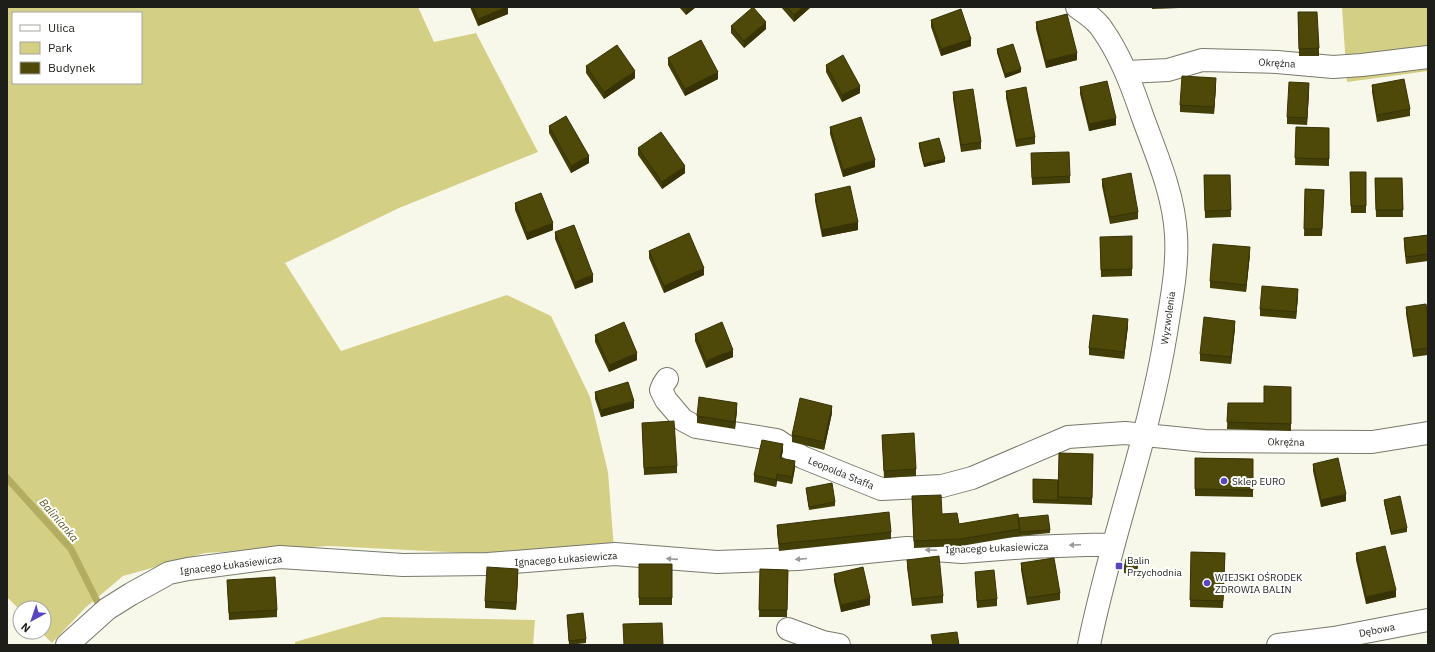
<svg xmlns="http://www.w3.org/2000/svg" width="1435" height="652" font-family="'IBM Plex Sans',sans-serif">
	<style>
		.green { fill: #d3cf85; fill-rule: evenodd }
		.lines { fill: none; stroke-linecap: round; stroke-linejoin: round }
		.stream { stroke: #b2ad60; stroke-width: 7 }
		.minor-casing { stroke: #78786c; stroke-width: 24 }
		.minor { stroke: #fff; stroke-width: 22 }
		.wall { fill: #433f08 }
		.shaded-wall { fill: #373306 }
		.building { fill: #4e4909; stroke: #373306 }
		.oneway { fill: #999998 }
		.poi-dot { fill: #5945bd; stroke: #fff; stroke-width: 1.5 }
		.labels { text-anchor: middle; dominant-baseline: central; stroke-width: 4; stroke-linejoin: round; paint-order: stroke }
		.street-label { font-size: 10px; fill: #1d1d19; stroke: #fff }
		.poi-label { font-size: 10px; fill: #1d1d19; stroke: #fff; text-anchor: start }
		.water-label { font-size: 11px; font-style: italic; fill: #5d5920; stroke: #fff }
	</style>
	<rect width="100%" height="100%" fill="#f8f8ea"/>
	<path class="green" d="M7 7H418L434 42 476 33 538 152 399 208 285 263 341 351 507 295 551 316 590 397 608 472 614 549 488 554 329 546 205 553 123 576 85 608 52 643 41 632H44V608H20V610L7 597ZM13 13H141V83H13Z
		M1342 7H1428V71L1347 82Z
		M382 617 535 620 533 645H295V642Z"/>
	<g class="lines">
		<path class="stream" d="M7 478 71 549 98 603"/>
		<defs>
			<path id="minor" d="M1077 7C1084 12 1093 18 1098 24 1102 28 1105 34 1108 38 1124 64 1133 89 1143 118 1157 156 1174 195 1176 235 1178 268 1171 301 1166 333 1149 439 1110 540 1089 645
				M1127 72 1168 70 1202 60 1277 62 1333 67 1362 65 1428 57
				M667 379 663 385 661 390 666 400 683 420 696 427 777 440 802 457 881 489 942 486 972 478 1068 437 1125 433 1205 441 1372 442 1428 433
				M788 629 823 642 839 645
				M67 645 107 609 131 594 169 573 188 569 280 557 403 565 488 564 615 554 717 562 798 559 907 548 962 552 1029 547 1114 544
				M1278 645 1334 638 1428 620"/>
		</defs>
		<use href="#minor" class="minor-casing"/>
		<use href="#minor" class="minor"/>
	</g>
	<path class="wall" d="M470 7H508V14L478 26Z
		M679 7H696L686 15Z
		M781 7H811L794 22Z
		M1152 7H1179V8L1152 9Z
		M1228 7H1265V8H1228Z
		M1298 12 1319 48V56H1299Z
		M931 20 971 46 941 56 931 27Z
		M1036 22 1077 60 1046 68 1036 29Z
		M731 26 766 29 744 48 731 33Z
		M997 49 1021 72 1005 78 997 53Z
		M668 58 718 79 685 96 668 65Z
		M826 65 860 93 842 102 826 72Z
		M586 66 635 78 604 99 586 73Z
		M1216 85 1214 114 1180 112V105Z
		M1372 85 1410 109V116L1377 122 1372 92Z
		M1080 87 1116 125 1089 131 1080 94Z
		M1309 90 1307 125 1287 124V117Z
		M1006 91 1035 137V144L1016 147 1006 98Z
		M953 92 981 142V149L961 152 953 99Z
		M549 126 589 163 571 173 549 133Z
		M830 127 875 167 843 177 830 134Z
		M1296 127 1329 128V166L1295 165Z
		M919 143 945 162 924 167 919 147Z
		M638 148 685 173 662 189 638 155Z
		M1031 153 1070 176V183L1032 185Z
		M1350 172H1366V213H1351Z
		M1204 175H1230L1231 217 1205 218Z
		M1375 178H1402L1403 217H1376Z
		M1102 179 1138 212V219L1110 224 1102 186Z
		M1305 189 1324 190 1322 236H1304Z
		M815 194 858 230 822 237 815 201Z
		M515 203 553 230 527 240 515 210Z
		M555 232 593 282 575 289 555 239Z
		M1428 235V261L1406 264 1404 245V238Z
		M1100 237 1132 269V276L1101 277Z
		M649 251 704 275 664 293 649 258Z
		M1250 254 1246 292 1210 288V281Z
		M1298 296 1296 319 1260 316V309Z
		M1406 307 1428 318V355L1413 357 1406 314Z
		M1128 326 1124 359 1089 355V348Z
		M1235 328 1231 364 1200 361V354Z
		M695 334 733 357 706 368 695 341Z
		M595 335 637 360 609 372 595 342Z
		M1291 387V431L1227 429 1228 403H1264Z
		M595 392 634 408 601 417 595 399Z
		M737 410 735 429 697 423V416Z
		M832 413 824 450 792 442V435Z
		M642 423 677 466V473L644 475Z
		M882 435 916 469V476L884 478Z
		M783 451 781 458 795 468 792 484 777 481 776 487 754 482V475Z
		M1093 454 1092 505 1033 503V479L1058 480Z
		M1195 458 1253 459V497L1195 496Z
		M1313 464 1346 501 1321 507 1313 471Z
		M806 488 835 502V506L809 510Z
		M912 496 959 524 1018 518 1050 530V533L1020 536 961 546 914 548Z
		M1384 500 1407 528V532L1391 535 1384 503Z
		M777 525 891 532V539L779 551 777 532Z
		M1191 552 1225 553 1223 608 1190 607Z
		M1356 553 1396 597 1366 604 1356 560Z
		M907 560 943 596V603L912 606 907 567Z
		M1021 563 1060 593V600L1027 605 1021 570Z
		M639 564H672V605H639Z
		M1138 565 1136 576 1124 573V569Z
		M760 569 788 570 787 617H759Z
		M975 572 997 599V606L977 608Z
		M834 574 870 605 841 612 834 581Z
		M518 576 516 610 485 608V601Z
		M227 580 277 610V617L229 620Z
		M567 615 586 639V643L569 645Z"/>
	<path class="shaded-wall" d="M507 7H508V14L478 26V19Z
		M687 7H696L686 15V8Z
		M803 7H811L794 22V15Z
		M766 22V29L744 48V41Z
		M971 39V46L941 56V49Z
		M1077 53V60L1046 68V61Z
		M1021 69V72L1005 78V74Z
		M635 71V78L604 99V92Z
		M718 72V79L685 96V89Z
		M1216 78V85L1214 114V107Z
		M1309 83V90L1307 125V118Z
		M860 86V93L842 102V95Z
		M1116 118V125L1089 131V124Z
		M589 156V163L571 173V166Z
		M945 159V162L924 167V164Z
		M875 160V167L843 177V170Z
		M685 166V173L662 189V182Z
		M858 222V230L822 237V230Z
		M553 223V230L527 240V233Z
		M1250 247V254L1246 292V285Z
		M704 268V275L664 293V286Z
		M593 275V282L575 289V282Z
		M1298 289V296L1296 319V312Z
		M1128 319V326L1124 359V352Z
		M1235 321V328L1231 364V357Z
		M733 350V357L706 368V361Z
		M637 353V360L609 372V365Z
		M634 401V408L601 417V410Z
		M737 403V410L735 429V422Z
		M832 406V413L824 450V442Z
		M783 444V451L780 465V458Z
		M795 461V468L792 484V477Z
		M777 474V481L776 487V480Z
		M1346 494V501L1321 507V500Z
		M1138 562V565L1136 576V572Z
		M518 569V576L516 610V603Z
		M1396 590V597L1366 604V597Z
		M870 598V605L841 612V605Z"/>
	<path class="building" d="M473 7H507L478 19Z
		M753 7 766 22 744 41 731 26Z
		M787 7H803L794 15Z
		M961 9 971 39 941 49 931 20Z
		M1298 12H1317L1319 48 1299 49Z
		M1067 14 1077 53 1046 61 1036 22Z
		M701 40 718 72 685 89 668 58Z
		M1013 44 1021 69 1005 74 997 49Z
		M617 45 635 71 604 92 586 66Z
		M843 55 860 86 842 95 826 65Z
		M1182 76 1216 78 1214 107 1180 105Z
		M1404 79 1410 109 1377 115 1372 85Z
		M1107 81 1116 118 1089 124 1080 87Z
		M1289 82 1309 83 1307 118 1287 117Z
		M1026 87 1035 137 1016 140 1006 91Z
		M973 89 981 142 961 145 953 92Z
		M566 116 589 156 571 166 549 126Z
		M861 117 875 160 843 170 830 127Z
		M1296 127 1329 128V159L1295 158Z
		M661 132 685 166 662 182 638 148Z
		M939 138 945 159 924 164 919 143Z
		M1069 152 1070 176 1032 178 1031 153Z
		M1350 172H1366V206H1351Z
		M1131 173 1138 212 1110 217 1102 179Z
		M1204 175H1230L1231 210 1205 211Z
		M1375 178H1402L1403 210H1376Z
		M850 186 858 222 822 230 815 194Z
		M1305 189 1324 190 1322 229H1304Z
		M541 193 553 223 527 233 515 203Z
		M574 225 593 275 575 282 555 232Z
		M689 233 704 268 664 286 649 251Z
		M1428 235V254L1406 257 1404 238Z
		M1132 236V269L1101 270 1100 237Z
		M1213 244 1250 247 1246 285 1210 281Z
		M1262 286 1298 289 1296 312 1260 309Z
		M1426 304 1428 318V348L1413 350 1406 307Z
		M1093 315 1128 319 1124 352 1089 348Z
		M1204 317 1235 321 1231 357 1200 354Z
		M624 322 637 353 609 365 595 335Z
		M722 322 733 350 706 361 695 334Z
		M628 382 634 401 601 410 595 392Z
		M1264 386 1291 387V424L1227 422 1228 403H1264Z
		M699 397 737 403 735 422 697 416Z
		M800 398 832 406 824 442 792 435Z
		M674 421 677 466 644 468 642 423Z
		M914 433 916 469 884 471 882 435Z
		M762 440 783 444 780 458 795 461 792 477 777 474 776 480 754 475Z
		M1059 453 1093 454 1092 498 1058 497Z
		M1195 458 1253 459V490L1195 489Z
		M1338 458 1346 494 1321 500 1313 464Z
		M1033 479 1058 480V500H1033Z
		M832 483 835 502 809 507 806 488Z
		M941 495 942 514 957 513 959 524 1018 514 1020 529 961 539 914 541 912 496Z
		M1400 496 1407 528 1391 532 1384 500Z
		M889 512 891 532 779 544 777 525Z
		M1048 515 1050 530 1020 532 1018 518Z
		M1385 546 1396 590 1366 597 1356 553Z
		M1191 552 1225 553 1223 601 1190 600Z
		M939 556 943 596 912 599 907 560Z
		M1054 558 1060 593 1027 598 1021 563Z
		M1126 559 1138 562 1136 572 1124 569Z
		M639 564H672V598H639Z
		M487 567 518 569 516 603 485 601Z
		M863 567 870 598 841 605 834 574Z
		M760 569 788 570 787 610H759Z
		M994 570 997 599 977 601 975 572Z
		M275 577 277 610 229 613 227 580Z
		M583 613 586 639 569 641 567 615Z
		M662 623 663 645H624L623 624Z
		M957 632 959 645H933L931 635Z"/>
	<defs><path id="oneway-solid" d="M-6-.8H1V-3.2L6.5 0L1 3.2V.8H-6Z"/></defs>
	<g class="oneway">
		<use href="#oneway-solid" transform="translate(1075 545) rotate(178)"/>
		<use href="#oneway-solid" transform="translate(931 550) rotate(-177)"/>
		<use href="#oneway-solid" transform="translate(672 559) rotate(-176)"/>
		<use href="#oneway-solid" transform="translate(801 559) rotate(175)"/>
	</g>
	<g class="poi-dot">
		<circle cx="1224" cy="481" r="4"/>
		<rect x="1115" y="562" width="8" height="8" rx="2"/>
		<circle cx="1207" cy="583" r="4"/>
	</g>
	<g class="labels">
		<g class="street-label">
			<text transform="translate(1277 63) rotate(3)">Okrężna</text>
			<text transform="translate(1168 318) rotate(-82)">Wyzwolenia</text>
			<text transform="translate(1286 442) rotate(1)">Okrężna</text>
			<text transform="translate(841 473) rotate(22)">Leopolda Staffa</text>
			<text transform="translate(997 548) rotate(-2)">Ignacego Łukasiewicza</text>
			<text transform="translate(566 559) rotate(-4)">Ignacego Łukasiewicza</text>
			<text transform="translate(231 565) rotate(-7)">Ignacego Łukasiewicza</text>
			<text transform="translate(1377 630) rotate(-11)">Dębowa</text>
		</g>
		<g class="poi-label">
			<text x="1232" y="481">Sklep EURO</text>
			<text x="1127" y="560">Balin<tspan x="1127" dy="12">Przychodnia</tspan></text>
			<text x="1215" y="577">WIEJSKI OŚRODEK<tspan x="1215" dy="12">ZDROWIA BALIN</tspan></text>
		</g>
		<g class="water-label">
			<text transform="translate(59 520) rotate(49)">Balinianka</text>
		</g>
	</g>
	<rect width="1435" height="652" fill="none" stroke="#1d1d19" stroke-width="16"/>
	<rect x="12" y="12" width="130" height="72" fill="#ffffff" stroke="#a5a5a3"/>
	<rect x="20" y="25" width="20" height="6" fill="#ffffff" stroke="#a5a5a3"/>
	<text x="48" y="32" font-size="12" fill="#1d1d19">Ulica</text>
	<rect x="20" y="42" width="20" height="12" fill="#d3cf85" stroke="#a5a5a3"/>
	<text x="48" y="52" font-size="12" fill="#1d1d19">Park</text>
	<rect x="20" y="62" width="20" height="12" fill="#4e4909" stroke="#a5a5a3"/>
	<text x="48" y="72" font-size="12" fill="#1d1d19">Budynek</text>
	<g transform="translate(32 620) rotate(220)"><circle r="19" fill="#ffffff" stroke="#a5a5a3"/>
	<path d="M0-3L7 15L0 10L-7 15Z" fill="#5945bd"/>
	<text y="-6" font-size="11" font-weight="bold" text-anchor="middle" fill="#1d1d19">N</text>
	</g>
</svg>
